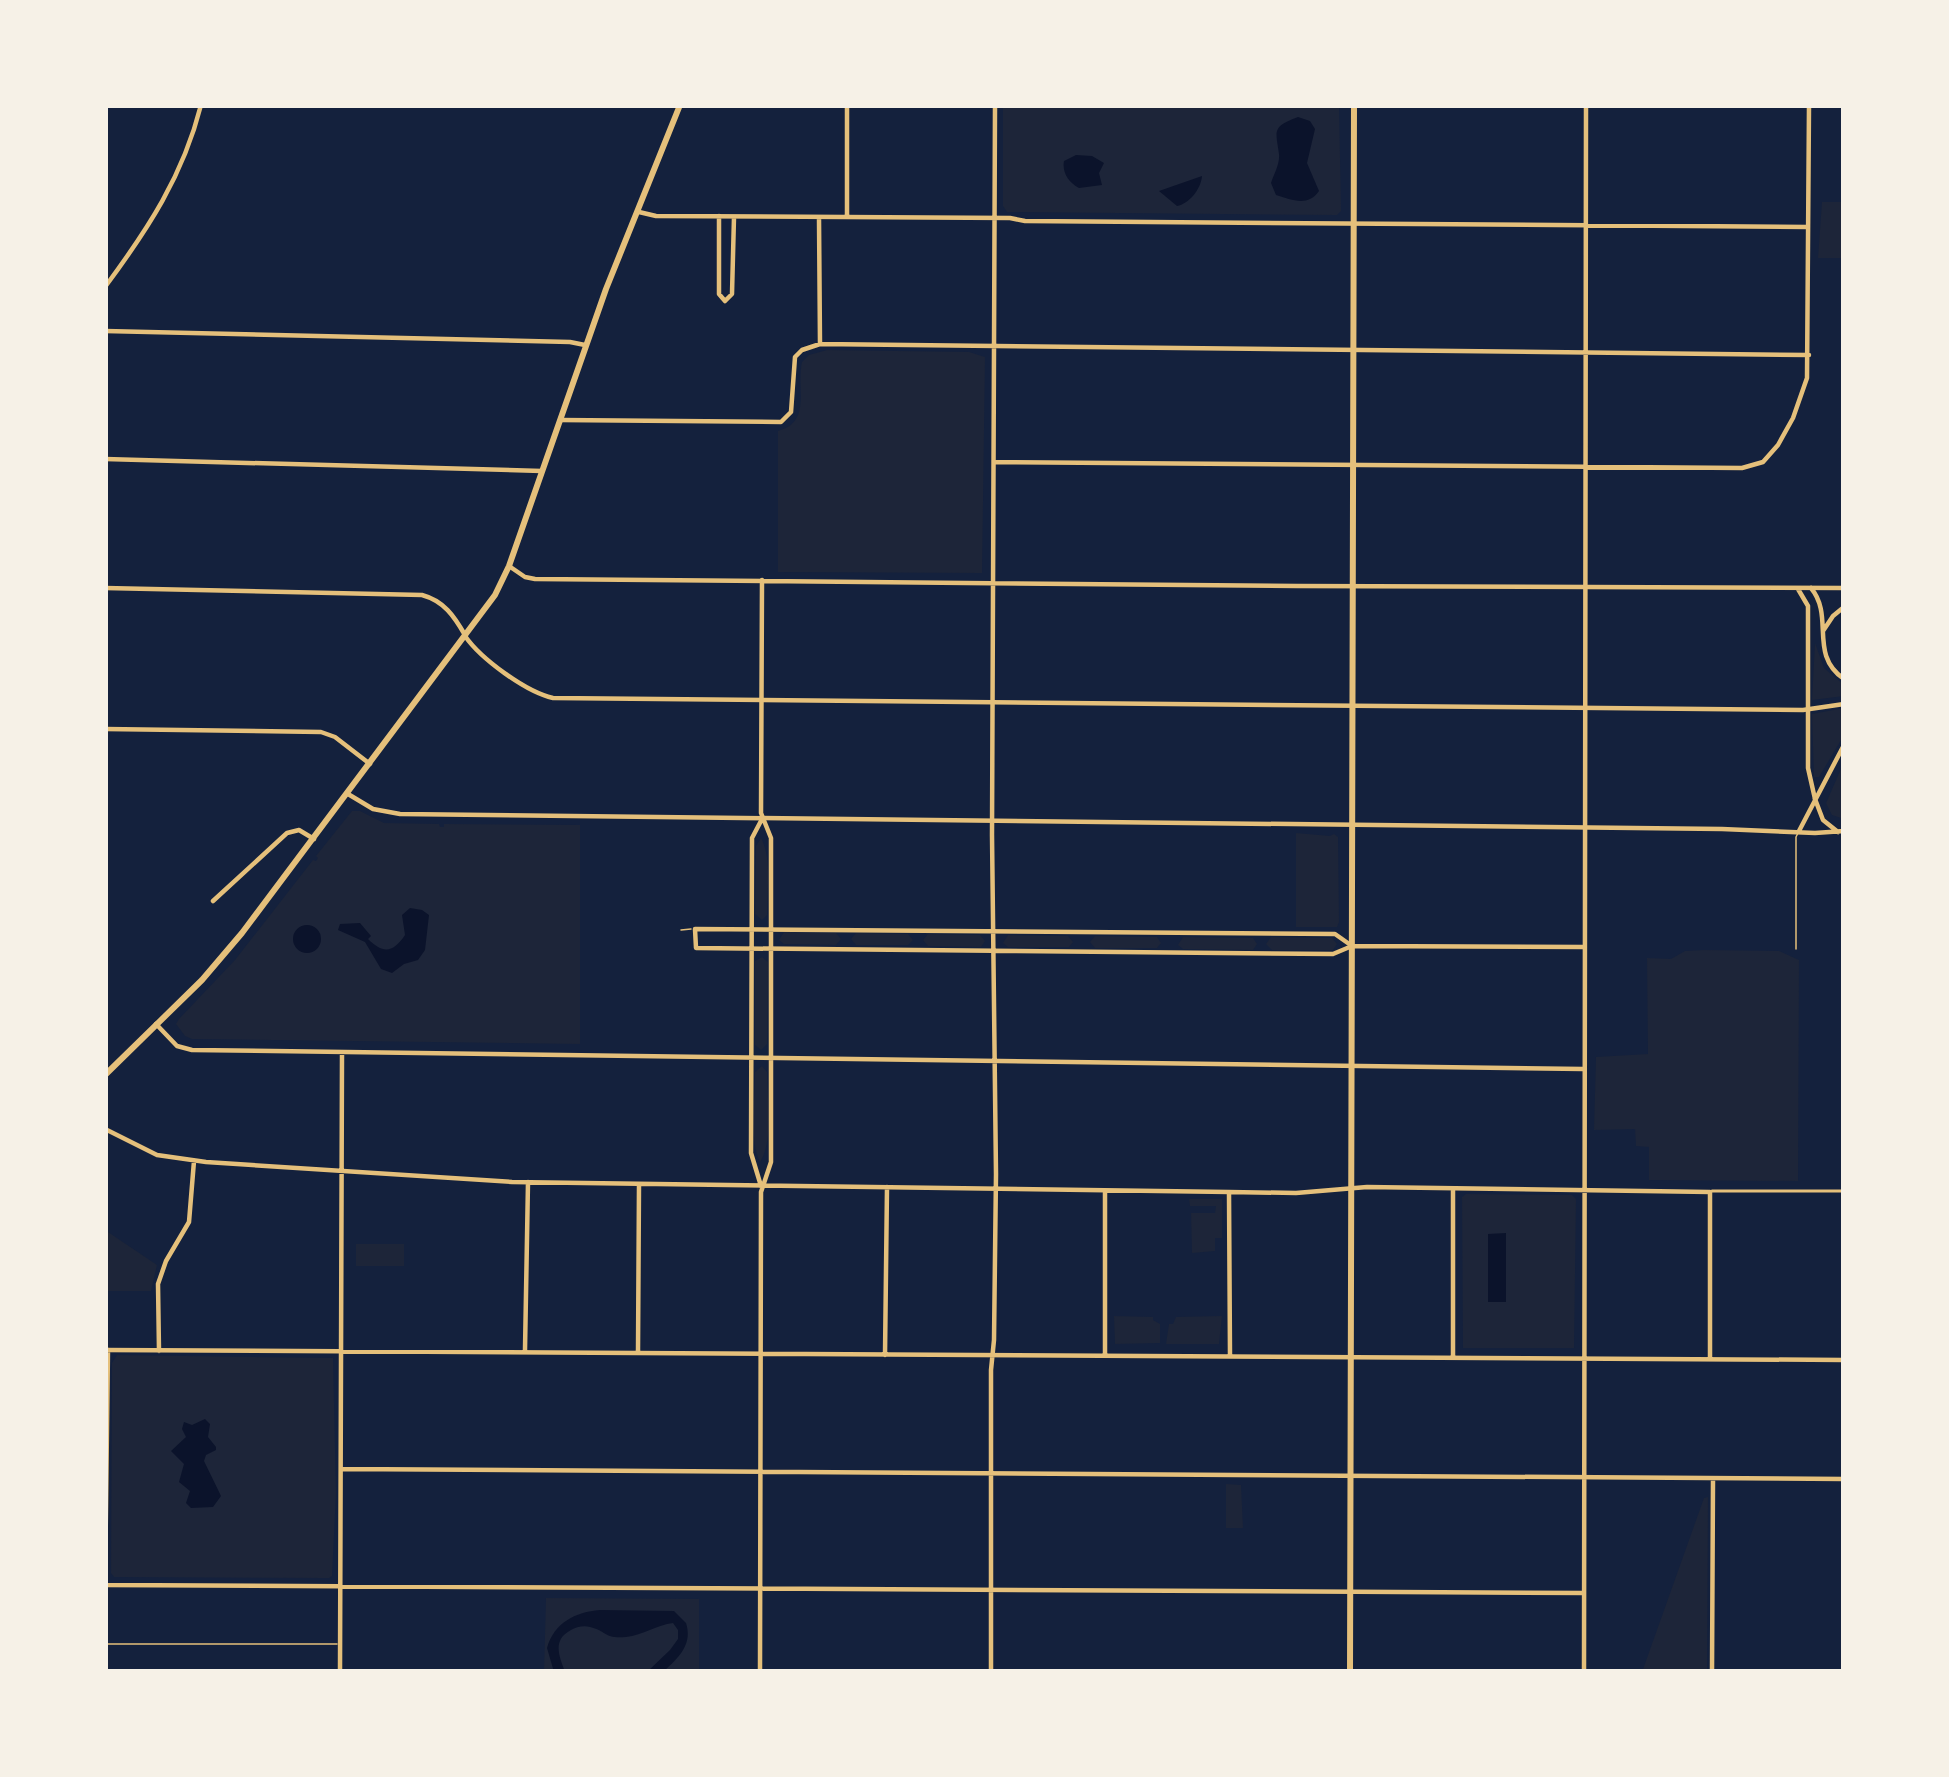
<svg xmlns="http://www.w3.org/2000/svg" width="1949" height="1777" font-family="Raleway,sans-serif">
	<style>
		.green { fill: #1d2539 }
		.water { fill: #0b132b }
		.lines { fill: none; stroke-linecap: round; stroke-linejoin: round }
		.service { stroke: #e5c07b; stroke-width: 1.5 }
		.pedestrian { stroke: #e5c07b; stroke-width: 3 }
		.minor { stroke: #e5c07b; stroke-width: 4.5 }
		.tertiary { stroke: #e5c07b; stroke-width: 4.5 }
		.secondary { stroke: #e5c07b; stroke-width: 6 }
	</style>
	<rect width="100%" height="100%" fill="#14213d"/>
	<path class="green" d="M1006 105H1339L1341 211 1337 215 1007 212 1003 206V107Z
		M1822 202H1844V258H1818Z
		M827 350 969 352 985 357 982 573 778 572V431C812 422 796 389 802 362L809 355Z
		M1815 643 1824 668 1844 685V696L1812 700Z
		M1844 708V735L1819 777H1814L1812 714Z
		M1844 762V819L1832 815 1826 803Z
		M352 811H360L384 823 439 824 440 827H444V824L580 825V1044L192 1039 185 1036 176 1024 179 1019 235 960 313 860 316 861 318 858 316 856Z
		M1296 833 1330 836 1334 834 1338 837 1339 922 1337 927H1296Z
		M761 838C772 858 767 890 767 915L762 920 755 914 756 846Z
		M784 932 836 933 841 939 836 945 784 944 779 940Z
		M856 933 908 934 913 940 908 945H856L851 939Z
		M928 934 980 935 985 941 981 947 928 946 923 940Z
		M1008 935 1068 936 1073 942 1069 947H1008L1003 943Z
		M1095 936 1157 937 1161 943 1157 948H1095L1090 942Z
		M1183 937 1253 938 1257 944 1253 950 1183 949 1178 945Z
		M1271 937 1332 938 1337 944 1333 950H1272L1266 944Z
		M1704 950 1779 951 1799 960 1798 1181 1649 1180V1147L1636 1146 1635 1129 1594 1130 1596 1057 1648 1054 1647 958 1671 959 1685 951Z
		M762 957 768 962 767 1044 761 1050 755 1045V961Z
		M762 1066 767 1072C767 1099 774 1140 760 1162 749 1141 755 1097 755 1072Z
		M1466 1194 1572 1195 1576 1199 1574 1348H1463L1462 1197Z
		M1189 1199H1222V1238H1215V1251L1192 1253 1191 1213H1215L1216 1206H1190Z
		M105 1230 157 1265 151 1291H105Z
		M356 1244H404V1266H356Z
		M1114 1316 1153 1317V1320L1160 1324V1343L1115 1344Z
		M1222 1316 1219 1344H1166L1169 1324H1173L1176 1317Z
		M117 1355 333 1358 336 1493 332 1576 329 1578 114 1577 111 1573 112 1363Z
		M1226 1484 1241 1485 1243 1528H1226Z
		M1708 1497 1707 1672H1642L1704 1498Z
		M546 1598 699 1599V1672H544Z"/>
	<path class="water" d="M1298 117 1310 121 1315 129 1307 163 1319 191C1308 207 1292 200 1276 195L1271 183C1274 174 1280 164 1279 154 1276 131 1271 127 1298 117Z
		M1076 155 1092 156 1104 163 1099 173 1102 185 1079 188C1068 182 1062 172 1064 161Z
		M1202 176C1201 189 1189 204 1177 206L1159 191Z
		M410 908 422 910 429 915 425 950 418 960 404 964 392 973 381 969 365 942 338 930 340 924 360 923 371 936 368 939C383 954 393 953 405 935L402 915Z
		M293 939a14 14 0 1 1 28 0a14 14 0 1 1-28 0Z
		M1506 1233V1302H1488V1234Z
		M205 1419 210 1424 208 1437 216 1447V1450L206 1455 204 1461 221 1496 213 1507 191 1508 186 1503 190 1491 179 1482 184 1464 171 1451 186 1437 182 1429 184 1422 192 1425Z
		M600 1610 674 1611 686 1623C693 1645 678 1658 663 1672H647L670 1650 678 1639V1630L673 1623C657 1625 643 1635 626 1637 604 1639 607 1631 590 1627 584 1625 576 1627 571 1630 552 1640 559 1656 565 1672H554L547 1648C554 1623 575 1612 600 1610Z"/>
	<g class="lines">
		<path class="service" d="M681 930 691 929
			M1796 949V837L1798 833
			M105 1644H337"/>
		<path class="pedestrian" d="M1712 1191H1844"/>
		<path class="minor" d="M639 212 656 216 1010 218 1025 221 1808 227
			M719 216V294L725 301 732 294 734 217
			M847 217V105
			M819 218 820 344
			M105 287C148 229 183 176 201 105
			M105 331 570 342 585 345
			M560 420 781 422 791 412 795 357 802 350 820 344 1809 355
			M105 459 542 471
			M995 462 1742 468 1763 462 1778 445 1793 418 1807 378 1809 105
			M509 566 525 577 535 579 1297 586 1844 588
			M105 588 422 595C444 601 454 616 465 635
			M1798 589 1808 606V768L1815 799
			M105 729 321 732 335 737 370 764
			M213 901 287 833 299 830 314 839
			M1352 946 1335 934 695 929 696 948 1333 954 1352 946 1584 947
			M156 1024 177 1046 192 1050 1583 1069
			M105 1129 157 1155 206 1162 512 1182 1229 1192 1296 1193 1367 1187 1710 1192V1358
			M761 1186 751 1153 752 838 762 819
			M1453 1189V1358
			M1229 1193 1230 1355
			M105 1350 1844 1360
			M108 1350 105 1585 1584 1593
			M525 1350 528 1182
			M159 1351 158 1284 166 1261 189 1222 194 1161
			M638 1352 639 1184
			M1105 1354V1192
			M885 1355 887 1187
			M341 1469 1844 1479
			M340 1672 342 1052
			M760 1672 761 1192 771 1162V838L761 813 762 580
			M991 1672V1370L994 1340 996 1174 992 835 995 105
			M1584 1672 1586 105
			M1712 1672 1713 1479"/>
		<path class="tertiary" d="M1811 588C1835 617 1808 654 1844 679
			M1823 631 1833 616 1844 607
			M465 636C481 659 526 692 553 698L1803 710 1844 704
			M348 794 373 809 400 814 1722 829 1815 833 1844 831
			M1815 799 1823 820 1838 832
			M1799 831 1844 745"/>
		<path class="secondary" d="M105 1075 202 980 242 933 495 595 509 566 606 289 680 105
			M1350 1672 1354 105"/>
	</g>
	<rect width="1949" height="1777" fill="none" stroke="#f6f1e7" stroke-width="216"/>
</svg>
